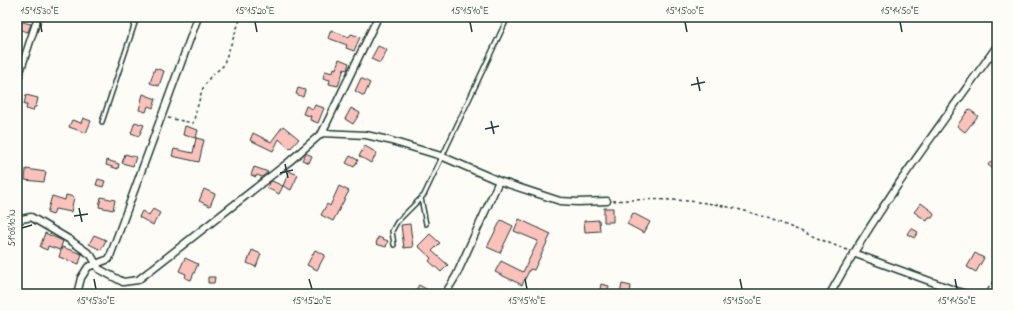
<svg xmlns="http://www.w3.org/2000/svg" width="1014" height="311" font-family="'Indie Flower',sans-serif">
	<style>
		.building { fill: #fdc1bb; stroke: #1f3d34 }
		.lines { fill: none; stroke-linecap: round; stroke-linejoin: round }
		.service-casing { stroke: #1f3d34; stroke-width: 6 }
		.minor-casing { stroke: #1f3d34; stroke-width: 9 }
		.path { stroke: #1f3d34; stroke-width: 1.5; stroke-dasharray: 3 3; stroke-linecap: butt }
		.service { stroke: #fdfcf7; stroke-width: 3 }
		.minor { stroke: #fdfcf7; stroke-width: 6 }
		.ticks { fill: none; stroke: #1f3d34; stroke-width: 1.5 }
		.neatline { fill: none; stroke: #1f3d34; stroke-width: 1.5 }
		.ticks-label { font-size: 10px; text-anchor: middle; fill: #1f3d34 }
	</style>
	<rect width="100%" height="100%" fill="#fdfcf7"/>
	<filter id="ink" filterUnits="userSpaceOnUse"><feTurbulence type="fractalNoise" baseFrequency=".025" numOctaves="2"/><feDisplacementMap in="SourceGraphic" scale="8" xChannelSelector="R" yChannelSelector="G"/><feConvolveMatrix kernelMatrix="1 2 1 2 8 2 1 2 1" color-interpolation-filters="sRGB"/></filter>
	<g filter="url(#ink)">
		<path class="building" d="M19 21 31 24 28 32 17 29Z
			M331 30 349 37 351 34 360 37 354 51 346 48 347 45 328 38Z
			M378 46 387 50 380 63 371 59Z
			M339 59 349 63 347 70 344 69 338 86 329 84 330 80 323 78 325 71 333 73 334 68 336 69Z
			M155 68 164 71 159 86 150 83Z
			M361 78 370 83 364 96 355 91Z
			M298 88 305 90 303 97 296 94Z
			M143 94 156 99 153 108 148 106 146 112 139 110Z
			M26 95 38 98 36 107H34L33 111 26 109 27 105H24Z
			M315 105 324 108 318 123 310 120 311 116 303 114 306 106 313 109Z
			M351 108 360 113 353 124 345 119Z
			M969 109 978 116 965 132 957 126Z
			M83 118 91 121 86 133 69 127 72 120 81 123Z
			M135 122 144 125 139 136 131 133Z
			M185 126 198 130 196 138 183 135Z
			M283 126 299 139 290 149 279 139 273 151 250 140 253 133 271 142Z
			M196 138 204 140 199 162 172 156 174 149 193 153Z
			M365 146 377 153 371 163 359 156Z
			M306 153 312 156 309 163 302 160Z
			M125 154 136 157 133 166 122 163Z
			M350 156 358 160 354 167 346 163Z
			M107 160 119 164 118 169 106 165Z
			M991 161 996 164 993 169 988 165Z
			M254 167 263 170 268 172 262 177 257 175 256 177 251 175Z
			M26 169 46 172 44 182 25 180Z
			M289 171 298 175 291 190 283 186Z
			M98 179 105 181 103 187 96 185Z
			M272 181 283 186 279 194 267 188 269 183Z
			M339 186 349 191 333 221 321 215 327 204 330 206Z
			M204 189 215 194 210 206 199 201Z
			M66 195 74 197 71 212 55 209 53 215 47 213 52 196 65 200Z
			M101 197 115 200 113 210 99 207Z
			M921 203 933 212 934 215 932 218H929L927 221 914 212Z
			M604 208H613V222H604Z
			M153 209 160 213 153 225 139 217 142 211 149 215Z
			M633 213 650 222 644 233 627 224Z
			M519 219 551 234 534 270 530 269 522 285 495 272 501 261 523 272 538 241 514 231Z
			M501 220 513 226 500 253 487 247Z
			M599 220 600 231 585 232 584 221Z
			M410 224 413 247 404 248 401 225Z
			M911 228 918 232 914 238 907 234Z
			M45 233 63 241 60 250 48 246 47 250 40 247Z
			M430 234 440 243 432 251 448 265 441 272 429 261 431 258 418 246Z
			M94 235 106 240 101 250 89 244Z
			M378 237 388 241 386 247 376 244Z
			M62 247 82 254 79 264 59 257Z
			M252 250 261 254 256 267 247 263Z
			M315 250 325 255 317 270 307 265Z
			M975 253 984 258 976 272 967 267Z
			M185 258 198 264 191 280 185 278 186 274 179 271Z
			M208 277H215L214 283H208Z
			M601 284 609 286 607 294H599Z
			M622 284 631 286 630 294H620Z
			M419 285 435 294H413Z"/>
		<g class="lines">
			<defs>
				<path id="service" d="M102 122 137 17
					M421 198 426 224
					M394 245 392 231 397 222 424 195 508 17"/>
				<path id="minor" d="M17 81 38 17
					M322 133 366 135 388 140 441 156 499 181 560 201 578 202 607 201
					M17 220 31 217 70 240 91 255 99 269 123 282 138 280 290 161 322 133 378 17
					M853 253 965 294
					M77 294 81 278 88 267 109 259 198 17
					M445 294 456 276 499 181
					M830 294C878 207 939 127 997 46"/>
			</defs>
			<use href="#service" class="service-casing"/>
			<use href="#minor" class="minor-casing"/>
			<path class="path" d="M168 118 193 123 202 90 210 77 223 66 241 17
				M613 201C655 198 700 199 741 210 777 219 812 237 847 250
				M984 294 991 285 997 273"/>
			<use href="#service" class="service"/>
			<use href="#minor" class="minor"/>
		</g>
	</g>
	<path class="ticks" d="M40 22 42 32M255 22 257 32M470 22 472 32M685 22 687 32M900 22 902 32M697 77 700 91M691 85 705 82M491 121 494 134M485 129 499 126M285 164 288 178M280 173 293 170M79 208 82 222M74 216 88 214M22 228 32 225M94 279 96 289M309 279 312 289M525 279 527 289M740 279 742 289M955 279 957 289"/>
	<rect width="1014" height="311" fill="none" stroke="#fdfcf7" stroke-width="44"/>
	<rect x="22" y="22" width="970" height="267" class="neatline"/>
	<g class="ticks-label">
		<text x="40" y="14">15°15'30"E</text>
		<text x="255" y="14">15°15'20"E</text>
		<text x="470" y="14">15°15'10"E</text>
		<text x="685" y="14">15°15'00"E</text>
		<text x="900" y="14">15°14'50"E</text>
		<text transform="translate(11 228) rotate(-90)" y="4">51°08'10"N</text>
		<text x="96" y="304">15°15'30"E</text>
		<text x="312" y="304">15°15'20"E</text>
		<text x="527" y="304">15°15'10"E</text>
		<text x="742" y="304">15°15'00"E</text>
		<text x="957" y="304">15°14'50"E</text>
	</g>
</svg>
